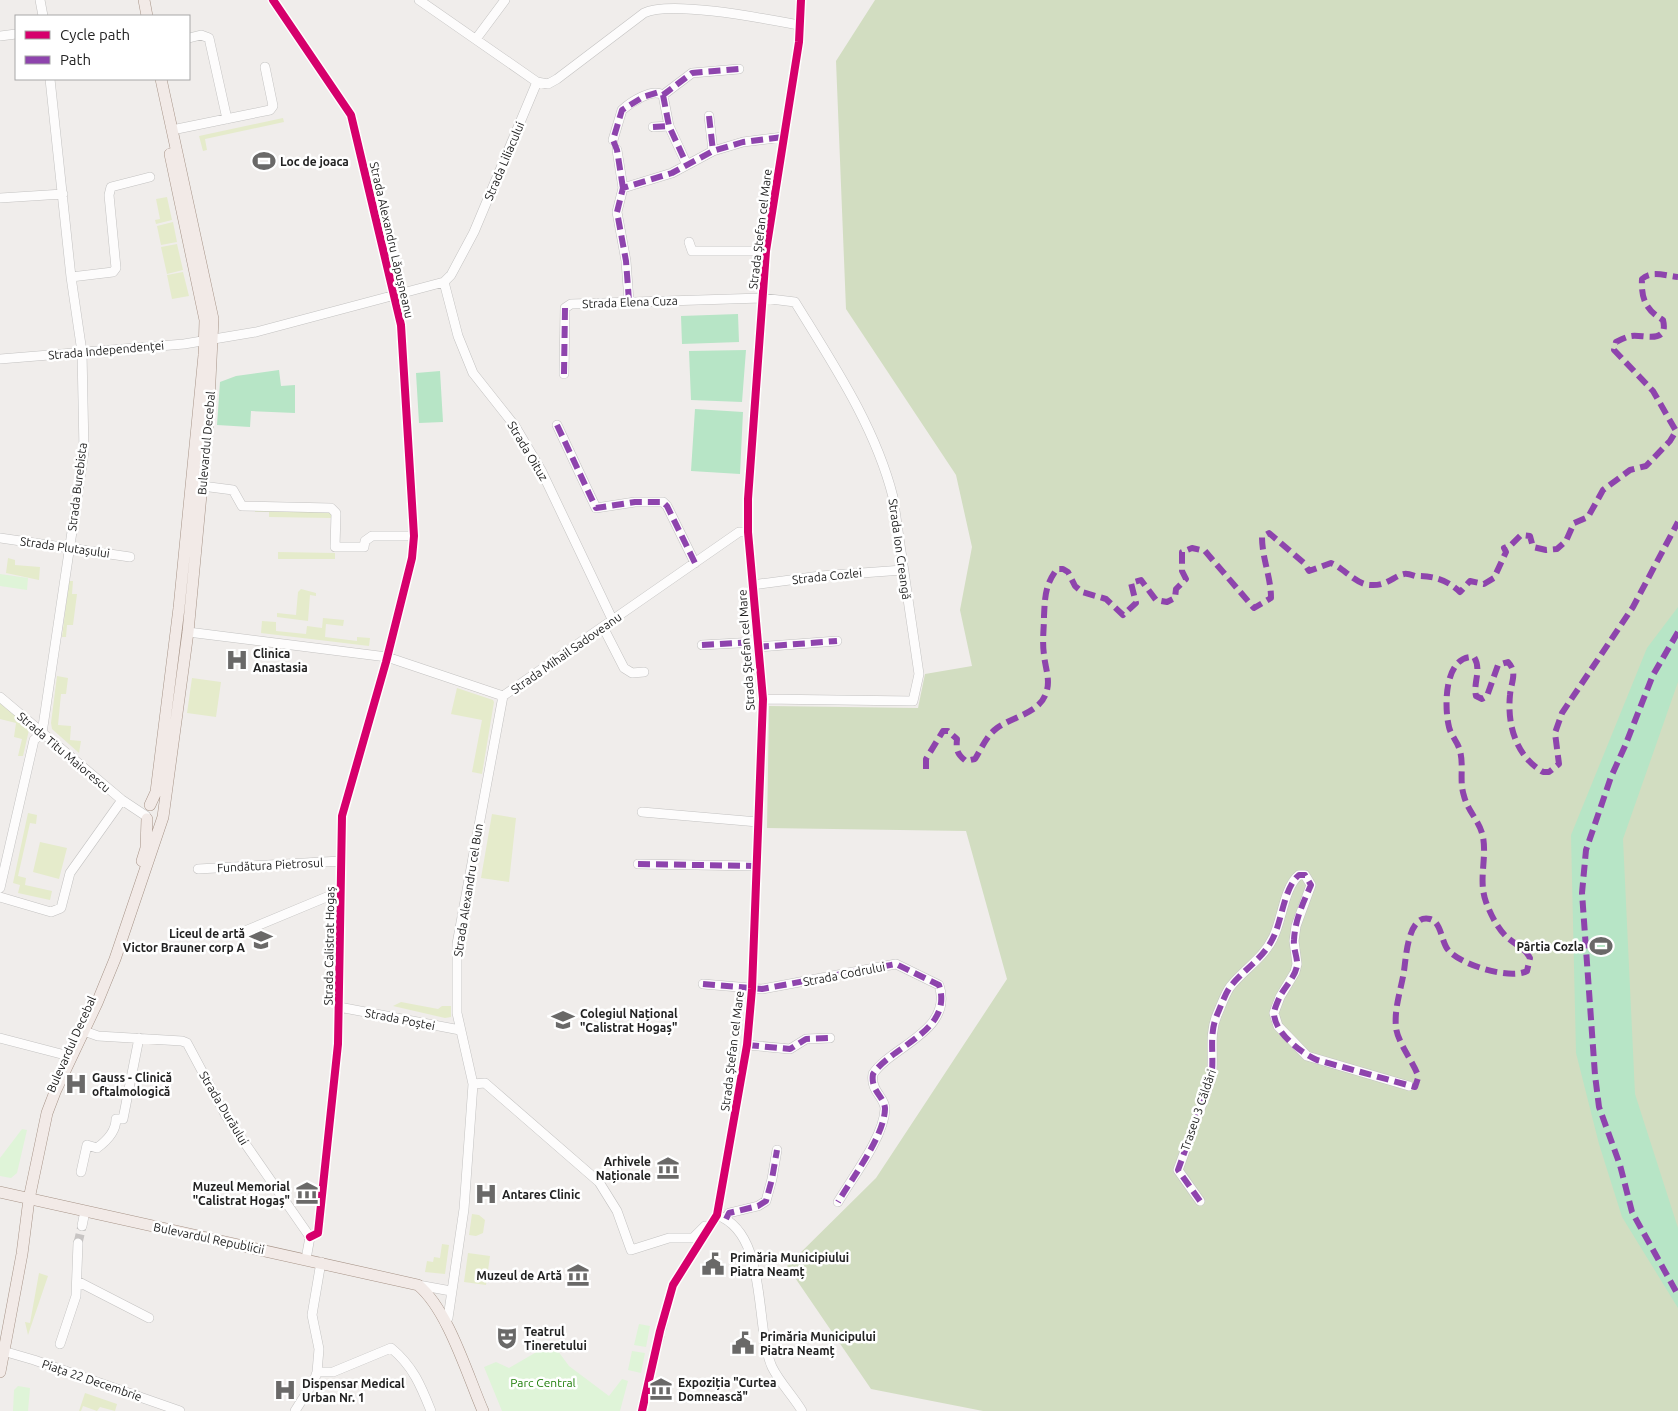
<svg xmlns="http://www.w3.org/2000/svg" width="1678" height="1411" font-family="Ubuntu,sans-serif">
	<style>
		.grass { fill: #e5ebcb }
		.forest { fill: #d2ddc1 }
		.park { fill: #dff4d8 }
		.pitch { fill: #b7e5c6 }
		.lines { fill: none; stroke-linecap: round; stroke-linejoin: round }
		.minor-tunnel { stroke: #c7c4c3; stroke-width: 9; stroke-dasharray: 9 4.5; stroke-linecap: butt }
		.minor-casing { stroke: #c3c2c1; stroke-width: 10 }
		.major-casing { stroke: #a69387; stroke-width: 12 }
		.minor { stroke: #fdfcfc; stroke-width: 9 }
		.major { stroke: #f2eae7; stroke-width: 11 }
		.quiet { stroke: #8e44ad; stroke-width: 6; stroke-dasharray: 12 6; stroke-linecap: butt }
		.cycleway-casing { stroke: #fff; stroke-width: 11 }
		.cycleway { stroke: #d6006c; stroke-width: 8 }
		.labels { text-anchor: middle; dominant-baseline: central; stroke-width: 5; stroke-linejoin: round; paint-order: stroke }
		.poi-label { font-size: 12px; font-weight: bold; fill: #222; stroke: #fff; text-anchor: start }
		.street-label { font-size: 12px; fill: #222; stroke: #fff }
		.park-label { font-size: 12px; fill: #23810e; stroke: #fff }
	</style>
	<rect width="100%" height="100%" fill="#f0edeb"/>
	<path class="grass" d="M283 118 284 122 205 139 207 150 203 151 199 136Z
		M167 197 172 220 156 224 155 220 160 219 156 199Z
		M173 222 177 242 161 245 157 226Z
		M177 244 183 270 167 274 161 247Z
		M183 272 189 296 172 299 167 275Z
		M255 507 331 508V518L269 517V512H255Z
		M278 552 335 553V559H278Z
		M8 558 15 560V565L40 567 39 580 6 573Z
		M69 581H73L72 594H77L73 625H67L66 637H62Z
		M301 589 316 593V596L310 595 308 621 277 617V613L296 615 298 592Z
		M323 618 344 620 343 626 326 624 325 637 357 641V637L370 638 369 646 261 633 262 621 276 622V631L306 634 307 626 322 628Z
		M57 676 68 678 66 694H61L58 725 71 726 70 740 81 741 79 753 52 729 51 723Z
		M192 678 221 682 216 717 187 713Z
		M457 688 493 700 494 702 482 774 472 772 482 720 451 714Z
		M0 703 27 725 29 730 23 756H18L22 739 14 737 16 723 0 719Z
		M28 813 37 815 36 824 30 823 18 876 26 878 25 885 52 891 50 900 18 893 20 885 13 883Z
		M492 814 516 818 509 882 481 878Z
		M40 842 67 848 59 879 33 872Z
		M401 1002 438 1009 442 1006H451V1017L445 1018 393 1006Z
		M472 1214 479 1215 485 1220 483 1233 476 1236 469 1235Z
		M442 1244 449 1245 445 1274 425 1272 427 1261 433 1262 434 1257 440 1258Z
		M468 1253 490 1256 486 1285 464 1282Z
		M39 1273 48 1276 28 1335 25 1322 30 1323Z
		M85 1393 117 1404 115 1411 100 1407 97 1411 83 1406 81 1411H79Z"/>
	<path class="forest" d="M875 0H1678V1411H983L871 1389 787 1266 876 1178 1007 979 966 831 767 828 769 706 918 708 925 674 972 666 960 610 972 547 956 475 846 309 836 61Z"/>
	<path class="park" d="M0 574 28 578 27 590 0 586Z
		M22 1129 27 1130 17 1173 11 1178 0 1176V1158Z
		M639 1324 650 1326 646 1347 634 1345Z
		M552 1343 569 1366 609 1396 622 1379 628 1381 620 1411H502L484 1367 496 1362 509 1368Z
		M632 1351 645 1353 641 1373 628 1370Z
		M18 1386 30 1388 28 1411H13L14 1390Z"/>
	<path class="pitch" d="M738 314 739 342 682 344 681 316Z
		M746 350 742 402 691 400 689 351Z
		M279 370 281 386 295 385V413L251 411 250 427 217 425 220 382 236 376Z
		M440 371 443 422 419 423 416 373Z
		M695 409 743 412 740 474 691 471Z
		M1678 607V682L1623 839 1635 1094 1678 1228V1308L1622 1217 1599 1144 1576 1053 1571 835 1647 648Z"/>
	<g class="lines">
		<path class="minor-tunnel" d="M78 1243 82 1226
			M648 1383 673 1285"/>
		<defs>
			<path id="minor" d="M40 0 43 16
				M273 0 351 115 401 325 414 536 412 558 386 662 342 816 338 1044 318 1233 310 1237
				M419 0 537 82 548 84 557 79 644 13C671 0 766 19 799 25
				M0 36 16 34
				M189 38 201 35 209 38 227 119
				M476 39 505 0
				M663 95 669 126 687 165
				M709 116 713 151
				M653 127 669 126
				M172 130 270 110 273 106 265 67
				M613 140 622 110C631 102 652 88 663 95L692 73 739 69
				M617 150 623 188
				M0 198 63 194
				M689 242 692 251H766
				M71 277 113 272 116 268 109 195 111 187 150 177
				M444 282 458 336 473 373 515 426 541 470 613 621
				M629 301 626 261 617 212 623 188 672 173 713 151 743 142 783 137
				M0 359 184 344 256 332 444 282 451 275 474 232 537 82
				M564 374 565 308 571 304 762 298 795 302C833 364 875 426 893 497L919 674 913 701 763 699
				M557 425 596 508 635 502H663L667 506 695 563
				M202 486 233 490 242 506 331 508 336 513 335 547H364L365 541 372 536H414
				M0 538 130 557
				M752 585 820 576 903 570
				M603 627 624 668 632 673 644 672
				M188 632 387 657 503 696 739 532H748
				M702 645 756 642
				M757 647 837 641
				M0 697 122 800 146 816
				M642 812 758 822
				M638 864 756 866
				M198 869 341 861
				M0 888 34 740 42 733 84 451 82 352 71 277 50 79
				M0 897 51 912 61 908 70 873 122 800
				M240 933 341 891
				M703 984 762 989 896 964 939 985C954 1031 891 1046 873 1074 870 1091 885 1097 885 1109 884 1137 852 1178 838 1202
				M339 1007 460 1030
				M84 1031 98 1036 182 1041 187 1043 226 1116 310 1237 306 1259
				M0 1038 65 1055
				M747 1045 790 1049 806 1039 830 1038
				M473 1084 485 1083 599 1182 617 1211 631 1250 669 1238H693L705 1226
				M81 1172 87 1145 97 1148C108 1140 116 1131 116 1119H123L139 1038
				M1200 1201 1178 1170 1211 1079C1215 1057 1208 1036 1217 1015 1221 1006 1225 994 1230 987 1244 969 1263 959 1273 938 1282 921 1284 887 1299 875H1305L1311 885 1296 926 1294 941 1297 964 1295 972 1280 997 1274 1013 1278 1026 1307 1056 1409 1086
				M717 1215C769 1234 754 1326 772 1367 780 1383 793 1396 802 1411
				M726 1219 729 1213 758 1206 766 1201 772 1179 777 1150
				M82 1226 85 1211
				M77 1281 149 1318
				M418 1285 451 1291
				M673 1285 717 1215 747 1045 752 989 763 699 748 532V499L766 251 799 42 801 0
				M445 1323 448 1318 464 1209 473 1084 457 1013V944L503 696
				M60 1344 76 1296 78 1243
				M3 1351 34 1360 180 1411
				M317 1372H333L391 1348C413 1366 421 1386 431 1411
				M295 1411 314 1381 317 1372 319 1349 312 1315 321 1262
				M642 1411 648 1383"/>
			<path id="major" d="M144 0 147 16
				M150 805 156 792 179 608 204 355 205 320 170 154
				M142 861 146 848 147 819
				M0 1192 418 1285C448 1310 467 1374 483 1411
				M0 1372 22 1254 29 1199 47 1113 55 1092 97 1003 115 959 163 817 188 632 208 421 213 319 161 79"/>
		</defs>
		<use href="#minor" class="minor-casing"/>
		<use href="#major" class="major-casing"/>
		<use href="#minor" class="minor"/>
		<use href="#major" class="major"/>
		<path class="quiet" d="M663 95 669 126 687 165
			M709 116 713 151
			M653 127 669 126
			M623 188 617 150 613 140 622 110 643 97 659 92 663 95 692 73 739 69
			M629 301 626 261 617 212 623 188 672 173 713 151 743 142 783 137
			M564 374 565 308
			M557 425 596 508 635 502H663L667 506 695 563
			M1678 632 1653 675 1625 746 1611 777 1586 850 1582 893 1595 1075 1599 1107 1620 1165 1632 1212 1678 1295
			M702 645 756 642
			M757 647 837 641
			M926 769V759L943 731H948L957 739C956 750 957 754 966 761L975 759C982 748 986 736 997 728 1012 717 1040 713 1046 693 1051 681 1045 667 1044 655 1042 641 1044 629 1044 616 1045 597 1045 585 1057 569H1063L1068 572 1075 586 1082 592 1106 599 1123 615 1136 603 1131 583 1141 580 1156 600 1167 602 1175 598 1176 589 1186 579 1182 571V552L1192 548 1205 551 1254 608 1271 598C1271 577 1262 558 1262 537L1269 533 1304 563 1309 571 1331 563C1344 568 1356 585 1371 585 1387 586 1394 576 1404 574 1407 573 1412 575 1415 576 1434 576 1446 579 1460 592L1470 581 1484 584 1494 578 1506 552 1504 548 1511 545 1521 535 1530 536 1533 547 1546 550 1557 549 1566 541 1574 523 1588 517 1603 490 1630 470 1646 466 1670 441 1676 431 1653 391 1614 350 1616 342C1620 340 1626 337 1631 336 1643 334 1669 345 1663 320 1646 310 1641 299 1642 279 1651 270 1666 276 1678 277
			M638 864 756 866
			M703 984 762 989 896 964 939 985C954 1031 891 1046 873 1074 870 1091 885 1097 885 1109 884 1137 852 1178 838 1202
			M747 1045 790 1049 806 1039 830 1038
			M1200 1201 1178 1170 1211 1079C1215 1057 1208 1036 1217 1015 1221 1006 1225 994 1230 987 1244 969 1263 959 1273 938 1282 921 1284 887 1299 875H1305L1311 885C1303 903 1295 920 1294 940 1293 949 1298 958 1297 966 1295 977 1285 987 1280 996 1278 1001 1274 1009 1274 1014 1275 1033 1301 1053 1317 1060L1415 1087 1418 1078 1417 1073C1411 1059 1398 1042 1396 1028 1394 1008 1401 990 1404 971 1406 958 1408 913 1430 919 1442 922 1441 943 1449 951 1462 965 1510 980 1527 971L1530 958C1525 948 1516 945 1508 938 1498 930 1490 913 1486 902 1478 880 1487 859 1483 837 1480 821 1468 812 1464 796 1459 781 1464 766 1460 751 1458 742 1451 736 1449 727 1444 707 1444 655 1474 657 1482 670 1473 682 1476 696L1482 699 1487 696 1498 665 1508 662C1518 673 1511 682 1510 695 1507 725 1516 756 1543 772H1549L1559 764 1555 733 1562 713 1633 607 1678 522
			M726 1219 729 1213 758 1206 766 1201 772 1179 777 1150"/>
		<defs>
			<path id="cycleway" d="M273 0 351 115 401 325 414 536 412 558 386 662 342 816 338 1044 318 1233 310 1237
				M642 1411 660 1331 673 1285 717 1215 747 1045 752 989 763 699 748 532V499L766 251 799 42 801 0"/>
		</defs>
		<use href="#cycleway" class="cycleway-casing"/>
		<use href="#cycleway" class="cycleway"/>
	</g>
	<defs>
		<symbol id="stadium-bare" viewBox="-9 -9 18 18"><path d="M0-5a6.5 5 0 1 0 0 10a6.5 5 0 1 0 0-10ZM-3.5-1.8h7v3.6h-7Z" fill="#6a6968" stroke="#fff" stroke-width="2.5" paint-order="stroke"/></symbol>
		<symbol id="hospital-bare" viewBox="-9 -9 18 18"><path d="M-5-5h3v3.5h4V-5h3V5h-3V1.5h-4V5h-3Z" fill="#6a6968" stroke="#fff" stroke-width="2.5" paint-order="stroke"/></symbol>
		<symbol id="university-bare" viewBox="-9 -9 18 18"><path d="M0-5L7-2L0 1L-7-2ZM-4 1L0 2.5L4 1V4Q0 6-4 4Z" fill="#6a6968" stroke="#fff" stroke-width="2.5" paint-order="stroke"/></symbol>
		<symbol id="museum-bare" viewBox="-9 -9 18 18"><path d="M0-6L6-3V-2H-6V-3ZM-5-1h2V3h-2ZM-1-1h2V3h-2ZM3-1h2V3H3ZM-6 4H6V6H-6Z" fill="#6a6968" stroke="#fff" stroke-width="2.5" paint-order="stroke"/></symbol>
		<symbol id="civic-bare" viewBox="-9 -9 18 18"><path d="M-.6-6.5H3V-4.5H.6V-3L4-1V1h2V6H-6V1h2V-1L-.6-3ZM-1.2 2.5V6h2.4V2.5Z" fill="#6a6968" stroke="#fff" stroke-width="2.5" paint-order="stroke"/></symbol>
		<symbol id="theatre-bare" viewBox="-9 -9 18 18"><path d="M-5-5.5Q0-4 5-5.5V0Q5 5 0 6Q-5 5-5 0ZM-3.3-2.5H-1v1.5H-3.3ZM1-2.5H3.3v1.5H1ZM-2.8 1Q0 5.5 2.8 1Z" fill="#6a6968" stroke="#fff" stroke-width="2.5" paint-order="stroke"/></symbol>
	</defs>
	<g fill-rule="evenodd">
		<use href="#stadium-bare" x="248" y="145" width="32" height="32"/>
		<use href="#hospital-bare" x="221" y="644" width="32" height="32"/>
		<use href="#university-bare" x="245" y="924" width="32" height="32"/>
		<use href="#stadium-bare" x="1585" y="930" width="32" height="32"/>
		<use href="#university-bare" x="547" y="1004" width="32" height="32"/>
		<use href="#hospital-bare" x="60" y="1068" width="32" height="32"/>
		<use href="#museum-bare" x="652" y="1152" width="32" height="32"/>
		<use href="#museum-bare" x="291" y="1177" width="32" height="32"/>
		<use href="#hospital-bare" x="470" y="1178" width="32" height="32"/>
		<use href="#civic-bare" x="697" y="1248" width="32" height="32"/>
		<use href="#museum-bare" x="562" y="1259" width="32" height="32"/>
		<use href="#theatre-bare" x="491" y="1322" width="32" height="32"/>
		<use href="#civic-bare" x="727" y="1327" width="32" height="32"/>
		<use href="#museum-bare" x="645" y="1373" width="32" height="32"/>
		<use href="#hospital-bare" x="269" y="1374" width="32" height="32"/>
	</g>
	<g class="labels">
		<g class="poi-label">
			<text x="280" y="161">Loc de joaca</text>
			<text x="253" y="653">Clinica<tspan x="253" dy="14">Anastasia</tspan></text>
			<text x="245" y="933" text-anchor="end">Liceul de artă<tspan x="245" dy="14">Victor Brauner corp A</tspan></text>
			<text x="1584" y="946" text-anchor="end">Pârtia Cozla</text>
			<text x="580" y="1013">Colegiul Național<tspan x="580" dy="14">"Calistrat Hogaș"</tspan></text>
			<text x="92" y="1077">Gauss - Clinică<tspan x="92" dy="14">oftalmologică</tspan></text>
			<text x="651" y="1161" text-anchor="end">Arhivele<tspan x="651" dy="14">Naționale</tspan></text>
			<text x="290" y="1186" text-anchor="end">Muzeul Memorial<tspan x="290" dy="14">"Calistrat Hogaș"</tspan></text>
			<text x="502" y="1194">Antares Clinic</text>
			<text x="730" y="1257">Primăria Municipiului<tspan x="730" dy="14">Piatra Neamț</tspan></text>
			<text x="562" y="1275" text-anchor="end">Muzeul de Artă</text>
			<text x="524" y="1331">Teatrul<tspan x="524" dy="14">Tineretului</tspan></text>
			<text x="760" y="1336">Primăria Municipului<tspan x="760" dy="14">Piatra Neamț</tspan></text>
			<text x="678" y="1382">Expoziția "Curtea<tspan x="678" dy="14">Domnească"</tspan></text>
			<text x="302" y="1383">Dispensar Medical<tspan x="302" dy="14">Urban Nr. 1</tspan></text>
		</g>
		<g class="street-label">
			<text transform="translate(504 161) rotate(-67)">Strada Liliacului</text>
			<text transform="translate(760 229) rotate(-83)">Strada Ștefan cel Mare</text>
			<text transform="translate(392 240) rotate(77)">Strada Alexandru Lăpușneanu</text>
			<text transform="translate(630 302) rotate(-2)">Strada Elena Cuza</text>
			<text transform="translate(106 350) rotate(-5)">Strada Independenței</text>
			<text transform="translate(206 443) rotate(-85)">Bulevardul Decebal</text>
			<text transform="translate(528 451) rotate(59)">Strada Oituz</text>
			<text transform="translate(77 487) rotate(-83)">Strada Burebista</text>
			<text transform="translate(65 547) rotate(8)">Strada Plutașului</text>
			<text transform="translate(900 549) rotate(82)">Strada Ion Creangă</text>
			<text transform="translate(827 576) rotate(-6)">Strada Cozlei</text>
			<text transform="translate(746 650) rotate(-94)">Strada Ștefan cel Mare</text>
			<text transform="translate(566 653) rotate(-35)">Strada Mihail Sadoveanu</text>
			<text transform="translate(64 752) rotate(40)">Strada Titu Maiorescu</text>
			<text transform="translate(270 865) rotate(-3)">Fundătura Pietrosul</text>
			<text transform="translate(468 890) rotate(-81)">Strada Alexandru cel Bun</text>
			<text transform="translate(329 946) rotate(-89)">Strada Calistrat Hogaș</text>
			<text transform="translate(844 974) rotate(-11)">Strada Codrului</text>
			<text transform="translate(400 1019) rotate(11)">Strada Poștei</text>
			<text transform="translate(71 1044) rotate(-66)">Bulevardul Decebal</text>
			<text transform="translate(732 1051) rotate(-83)">Strada Ștefan cel Mare</text>
			<text transform="translate(224 1108) rotate(59)">Strada Durăului</text>
			<text transform="translate(1198 1110) rotate(-71)">Traseu 3 Căldări</text>
			<text transform="translate(209 1238) rotate(12)">Bulevardul Republicii</text>
			<text transform="translate(92 1380) rotate(19)">Piața 22 Decembrie</text>
		</g>
		<g class="park-label">
			<text x="543" y="1382">Parc Central</text>
		</g>
	</g>
	<rect x="15" y="15" width="175" height="65" fill="#ffffff" stroke="#a7a7a7"/>
	<rect x="25" y="31" width="25" height="8" fill="#d6006c" stroke="#a7a7a7"/>
	<text x="60" y="40" font-size="15" fill="#222222">Cycle path</text>
	<rect x="25" y="56" width="25" height="8" fill="#8e44ad" stroke="#a7a7a7"/>
	<text x="60" y="65" font-size="15" fill="#222222">Path</text>
</svg>
